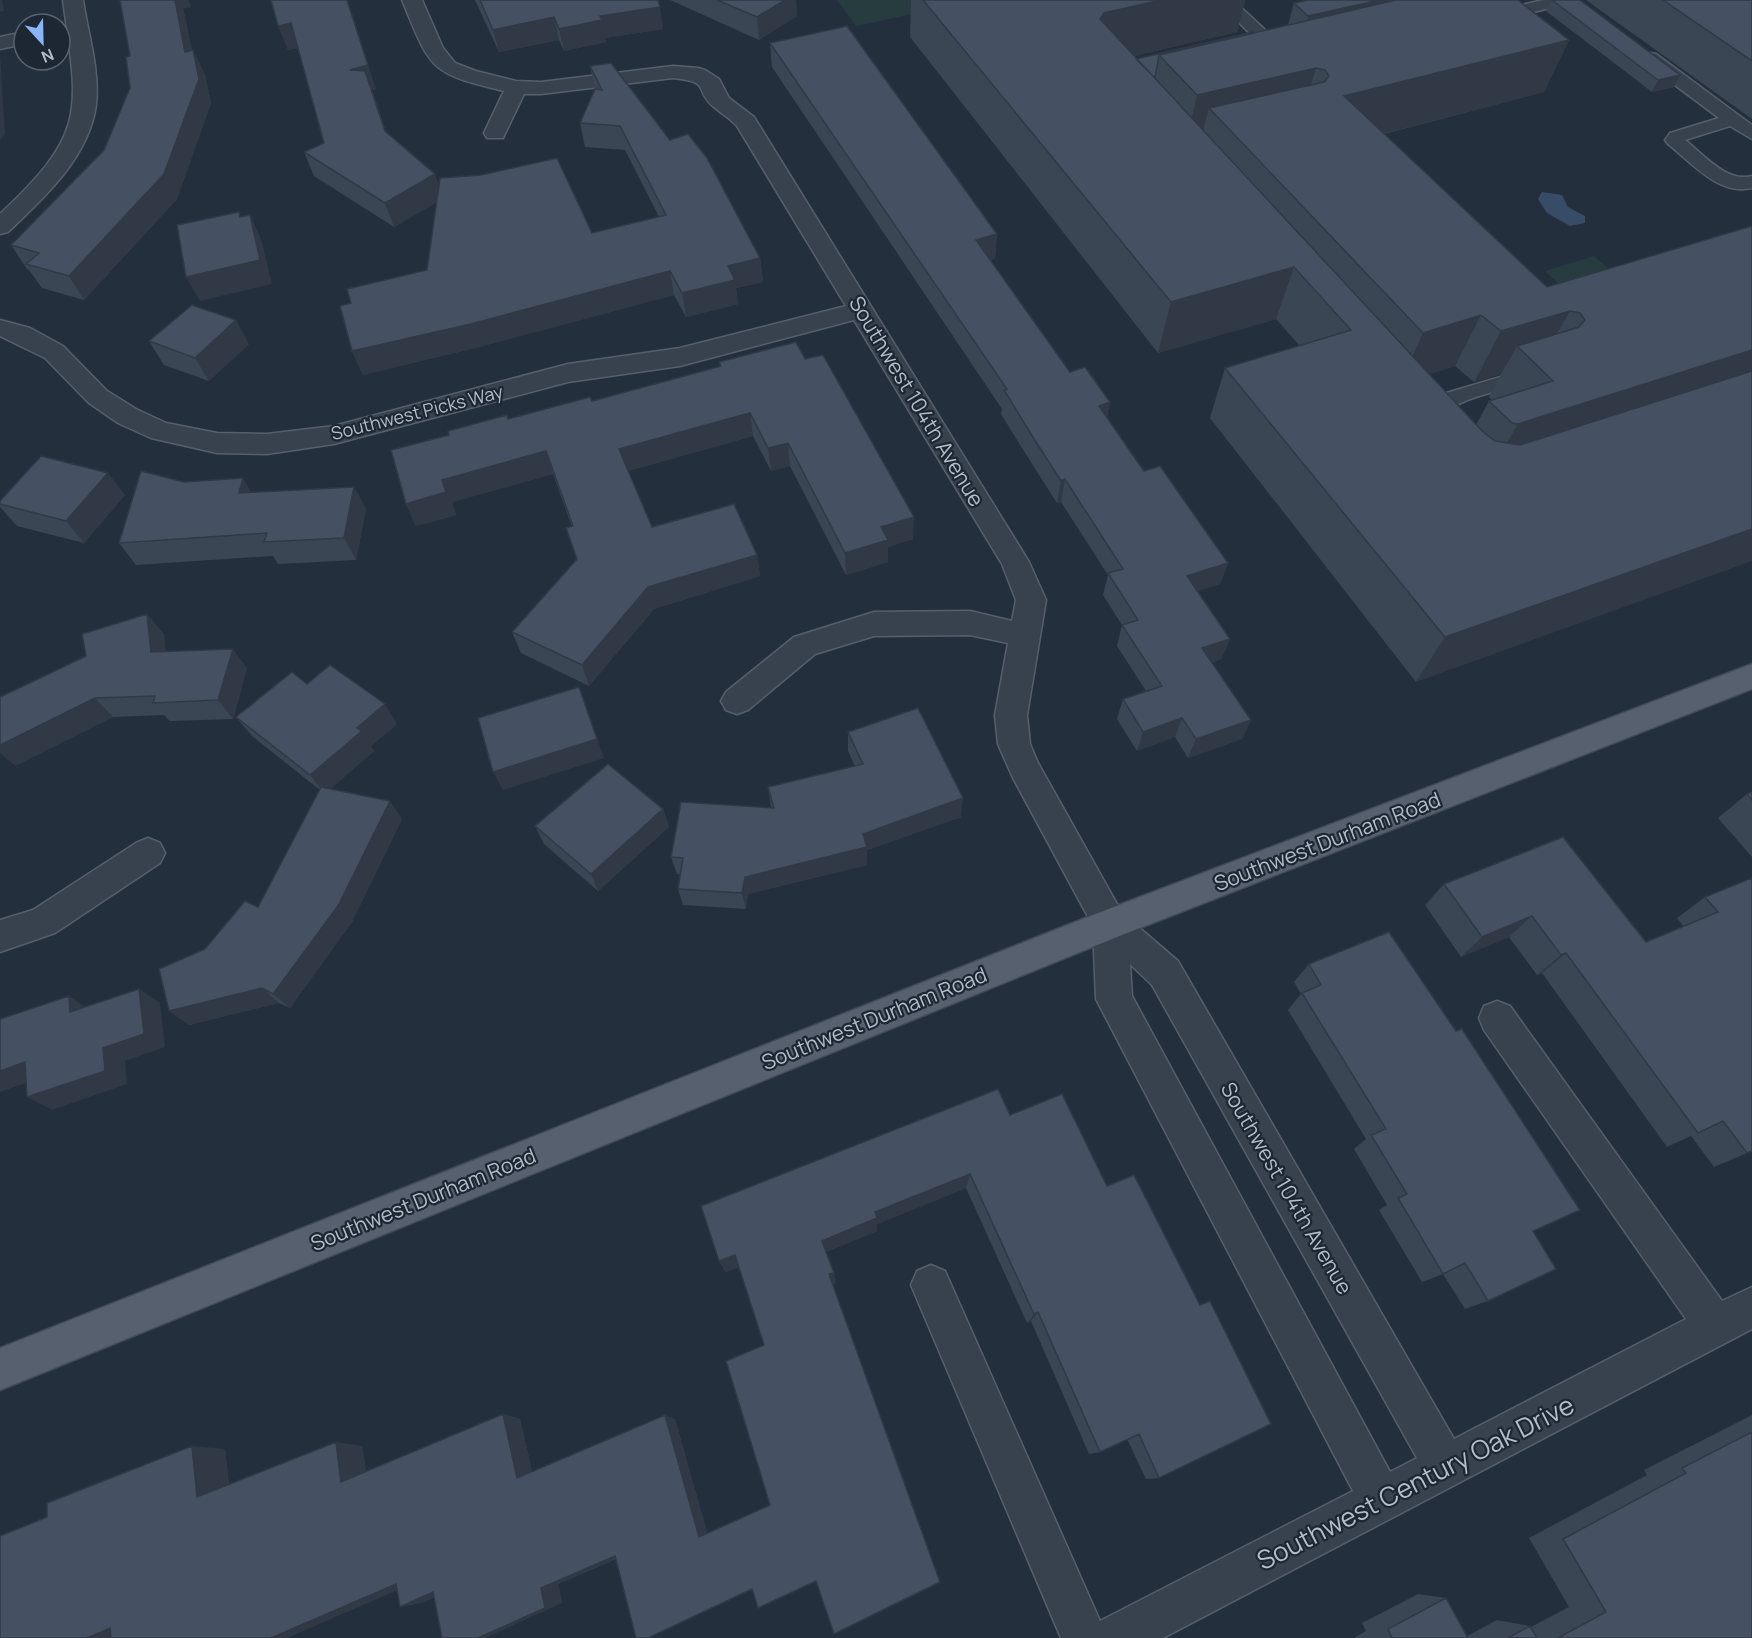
<svg xmlns="http://www.w3.org/2000/svg" width="1752" height="1638" font-family="Manrope,sans-serif">
	<style>
		.green { fill: #263c3f }
		.water { fill: #394c67 }
		.lines { fill: none; stroke-linecap: round; stroke-linejoin: round }
		.lane-casing { stroke: #565f6c; stroke-width: 3 }
		.street-casing { stroke: #565f6c; stroke-width: 3 }
		.primary-casing { stroke: #414a57; stroke-width: 3 }
		.lane { fill: #38414e; fill-rule: evenodd }
		.street { fill: #38414e; fill-rule: evenodd }
		.primary { fill: #56606e; fill-rule: evenodd }
		.wall { fill: #3b4654; fill-rule: evenodd }
		.shaded-wall { fill: #303945 }
		.building { fill: #455162; stroke: #303945; stroke-width: 1.5 }
		.labels { text-anchor: middle; dominant-baseline: central; stroke-width: 4.5; stroke-linejoin: round; paint-order: stroke }
		.far-street-label { font-size: 18px; fill: #b4bcc9; stroke: #1d2633 }
		.street-label { font-size: 21px; fill: #b4bcc9; stroke: #1d2633 }
		.near-street-label { font-size: 26px; fill: #b4bcc9; stroke: #1d2633 }
	</style>
	<rect width="100%" height="100%" fill="#242f3e"/>
	<path class="green" d="M837 0H980L856 26Z
		M1594 256 1619 278 1569 294 1545 271Z"/>
	<path class="water" d="M1542 192 1562 195 1568 207 1585 216V223L1570 226 1547 213 1538 199Z"/>
	<g class="lines">
		<defs>
			<path id="lane" d="M1216 0H1233L1290 53 1293 57 1290 61H1278Z
				M1543 0H1572L1570 3 1493 22 1485 17 1487 13Z
				M1650 53 1656 54 1752 125V139L1730 126 1685 140C1704 155 1727 183 1752 176V188C1719 196 1692 163 1668 144L1665 140 1670 133 1719 118 1644 62 1641 58 1644 54Z
				M1530 368 1538 370 1541 375 1538 380C1516 387 1477 394 1459 404 1444 413 1440 437 1418 430L1415 425 1443 394Z"/>
			<path id="street" d="M63 0H83C88 34 100 71 96 105 89 157 44 198 8 232L0 234V214C88 132 78 111 63 0Z
				M402 0H422L443 48 455 63 476 71 516 81 541 82 673 66 698 68 705 70 719 79 729 98 754 117 1029 562 1046 600 1027 715 1030 744 1038 763 1122 913 1178 961 1454 1439 1686 1319 1484 1030 1479 1018 1484 1006 1497 1001 1510 1006 1722 1301 1752 1287V1329L1163 1638H1061L911 1285 917 1271 931 1265 945 1271 1100 1621 1353 1491 1096 999 1093 926 1013 778 998 744 995 715 1008 643 970 635 874 636 815 654 748 710 737 714 726 710 721 701 726 692 794 637 874 612 970 611 1012 621 1016 600 1002 564 854 320 680 366 568 382 334 444 267 454 217 453 151 438 118 423 89 403 45 358 0 336V320L30 328 63 346 107 391 136 409 166 423 217 433 267 434 334 426 568 364 680 348 846 306 737 126C730 118 722 114 714 107 693 90 713 82 673 78L541 94H524L503 138H487L484 133 504 91C429 73 431 70 402 0ZM1130 964 1152 985 1417 1458 1390 1472 1132 996Z
				M24 32V44L0 49V37Z
				M148 838 160 843 165 853 160 863 55 933 0 952V920L33 910 136 843Z"/>
			<path id="primary" d="M1752 664V689L1122 935 0 1390V1348L1098 913Z"/>
		</defs>
		<use href="#lane" class="lane-casing"/>
		<use href="#street" class="street-casing"/>
		<use href="#primary" class="primary-casing"/>
		<use href="#lane" class="lane"/>
		<use href="#street" class="street"/>
		<use href="#primary" class="primary"/>
	</g>
	<path class="wall" d="M120 0 191 7 183 8 192 51 193 50 205 75 211 103 177 199 84 300 42 288 29 270 27 269 11 245 104 150 130 88V56Z
		M271 0 376 89 372 90 386 132 435 174 439 187 592 233 659 217 625 150 585 147 580 123 595 90 590 66 760 258 763 282 736 288 738 304 686 317 674 295 479 347 363 375 352 351 351 303 427 270 437 202 394 227 314 176 304 152 324 143 298 48 288 50Z
		M475 0H658L663 29 605 38 606 42 564 51 559 40 499 52Z
		M670 0H796L797 16 759 40Z
		M911 0H1245L1237 32 1134 56 1136 59 1288 25 1294 3 1569 40 1544 92 1384 134 1547 287 1752 226 1416 682 1210 418 1225 368 1300 346 1276 319 1158 353 910 37ZM1455 366 1474 382 1501 374 1489 397 1492 400 1489 401 1476 425 1429 374Z
		M1551 0H1580L1674 87 1652 92 1546 11Z
		M1586 0H1752V119Z
		M770 43 997 234 995 258 990 260 1070 372 1110 402 1107 417 1144 471 1228 563 1220 584 1197 591 1230 639 1221 659 1212 663 1251 720 1242 739 1188 758 1175 737 1137 751 1117 719 1123 699 1146 691 1117 646 1122 625 1103 595 1108 575 1061 502 1057 503 1032 464 1001 414 1002 409 772 67Z
		M149 341 249 344 209 381 164 365Z
		M805 359 913 539 888 547V562L846 575 790 466 771 471 753 436 628 471 652 527 757 555 760 576 654 609 589 686 521 653 512 632 577 560 566 528 572 527 553 474 452 502 456 515 416 526 406 504 508 419 592 401 720 367 719 362Z
		M184 482 252 493 354 487 366 509 356 560 278 564 273 556 136 565 119 543Z
		M125 495 84 543 17 526 0 507V501Z
		M164 634 165 651 247 668 233 719 170 721 164 715 113 717 15 766Z
		M307 684 397 724 371 746 374 751 330 789 402 819 352 922 290 1008 279 1003 189 1025 169 1011 258 907 320 790 252 736 236 717Z
		M848 732 961 817 867 850V865L748 894 746 909 683 905 678 889 680 874H677L671 857 771 807 768 787 855 766 848 751Z
		M1752 792V857L1718 818 1747 794Z
		M663 809 669 827 598 891 544 844 535 826Z
		M1752 878V1151L1714 1167 1691 1136 1667 1147 1542 973 1537 975 1509 937 1461 957 1425 905 1444 884 1646 942 1684 927 1677 918 1705 897Z
		M1309 964 1533 1231 1488 1301 1465 1309 1443 1274 1422 1282 1379 1210 1387 1205 1354 1149 1366 1139 1288 1010 1301 994 1294 982Z
		M998 1089 1159 1478 1146 1479 1127 1439 1100 1452 1089 1454 1031 1321 1027 1323 966 1188 877 1224V1231L826 1252 834 1273 836 1283 833 1284 816 1581 752 1589 616 1559 558 1584 562 1603 434 1597 424 1602 400 1607 398 1590 0 1638 225 1449 229 1485 362 1446 366 1472 503 1414 520 1419 532 1471 675 1419 707 1533 770 1505 764 1345 739 1267 726 1272 719 1261Z
		M1752 1415V1638H1354L1366 1631 1362 1623 1418 1594 1446 1598 1467 1636 1497 1620 1530 1626 1531 1627 1569 1607 1529 1538 1647 1475 1644 1470Z"/>
	<path class="shaded-wall" d="M0 0H2L4 11 0 12Z
		M175 0H189L191 7 183 8 197 76 185 52Z
		M347 0 376 89 372 90 393 155 350 70Z
		M785 0H796L797 16 759 40 757 17Z
		M1161 0H1245L1237 32 1096 65 1100 19 1104 13Z
		M1380 0H1463L1297 57 1308 16Z
		M660 7 663 29 605 38 606 42 564 51 559 29 600 16Z
		M554 17 559 40 499 52 493 30Z
		M291 23 301 47 288 50 278 26Z
		M1569 40 1544 92 1327 148 1344 96Z
		M193 50 205 75 211 103 177 199 84 300 69 276Z
		M0 55 5 134 0 140Z
		M1316 68 1300 121 1209 108 1200 144 1185 148 1197 95Z
		M1680 75 1674 87 1652 92 1658 80Z
		M435 174 443 198 394 227 385 203Z
		M250 215 261 239 272 284 200 301 186 277Z
		M997 234 995 258 974 264 976 240Z
		M760 258 763 282 736 288 738 304 686 317 682 293 728 266Z
		M1294 267 1276 319 1158 353 1171 302Z
		M670 271 674 295 479 347 363 375 352 351Z
		M1570 311 1540 362 1517 346 1501 374 1474 382 1501 331Z
		M1481 315 1455 366 1400 384 1423 333Z
		M236 320 249 344 209 381 195 358Z
		M1752 350V388L1489 474 1518 424Z
		M1110 402 1105 426 1099 406Z
		M750 413 753 436 624 472 619 449Z
		M788 443 790 466 771 471 768 448Z
		M546 451 553 474 452 502 456 515 416 526 406 504 442 480Z
		M108 473 125 495 84 543 66 521Z
		M243 478 256 500 239 493Z
		M1065 479 1061 502 1057 503 1061 481Z
		M354 487 366 509 356 560 344 538Z
		M914 517 913 539 888 547V562L846 575 845 553 881 527Z
		M1752 529V561L1416 682 1445 637Z
		M757 555 760 576 654 609 589 686 582 665 648 587Z
		M1228 563 1220 584 1180 597 1187 576Z
		M147 614 164 634 167 671 151 652Z
		M1230 639 1221 659 1195 669 1202 648Z
		M233 649 247 668 233 719 218 700Z
		M579 687 604 758 503 790 493 772Z
		M95 698 113 717 15 766 0 753V745Z
		M385 704 397 724 371 746 374 751 325 794 310 775 357 728Z
		M1182 718 1175 737 1137 751 1143 732Z
		M1251 720 1242 739 1188 758 1196 739Z
		M963 798 961 817 867 850V865L748 894 746 909 742 893 745 877 863 834Z
		M390 801 402 819 352 922 290 1008 273 994Z
		M663 809 669 827 598 891 591 874Z
		M1532 916 1509 937 1461 957 1482 937Z
		M1566 953 1542 973 1537 975 1561 955Z
		M262 988 279 1003 189 1025 169 1011Z
		M139 989 160 1003 165 1047 125 1061 127 1084 52 1110 27 1097 103 1048Z
		M69 996 91 1011 70 1012Z
		M25 1062 50 1075 0 1092V1071Z
		M970 1174 966 1188 877 1224V1231L824 1253 822 1241 875 1212Z
		M735 1255 741 1266 726 1272 719 1261Z
		M834 1273 836 1283 831 1285 829 1274Z
		M1038 1312 1031 1321 1027 1323 1034 1314Z
		M503 1414 520 1419 534 1479 517 1478Z
		M665 1415 675 1419 708 1535 699 1537Z
		M336 1442 362 1446 368 1484 341 1482Z
		M192 1446 225 1449 230 1498 197 1497Z
		M628 1553 558 1584 562 1603 485 1638H478L541 1588 615 1556Z
		M421 1580 287 1638H271L396 1584Z
		M456 1588 424 1602 400 1607 433 1592Z
		M110 1628 112 1638H87Z"/>
	<path class="building" d="M120 0H175L185 52 193 50 199 79 164 174 69 276 26 264 39 253 11 245 104 150 130 88 126 57 130 56Z
		M271 0H347L368 65 350 70 365 71 385 131 435 174 385 203 304 152 324 143 291 23 278 26Z
		M480 0H658L660 7 600 16 602 20 559 29 554 17 493 30Z
		M717 0H785L757 17Z
		M923 0H1161L1104 13 1100 19 1482 431 1495 441 1520 445 1752 371V529L1445 637 1225 368 1351 330 1294 267 1171 302Z
		M1308 0H1380L1308 16 1294 3Z
		M1396 0H1518L1569 40 1344 96 1547 287 1752 226V350L1518 424 1512 423 1489 401 1553 381 1517 346 1579 327 1585 320 1580 313 1570 311 1501 331 1481 315 1423 333 1209 108 1324 82 1329 76 1325 70 1316 68 1197 95 1159 55Z
		M1552 0H1580L1680 75 1658 80Z
		M1663 0H1752V61Z
		M847 26 997 234 976 240 1070 372 1085 367 1110 402 1099 406 1144 471 1160 466 1228 563 1187 576 1230 639 1202 648 1251 720 1196 739 1182 718 1143 732 1123 699 1162 686 1122 625 1138 620 1108 573 1123 569 1065 479 1061 481 1036 442 1004 390 1007 389 770 43Z
		M1253 32 1254 33 1159 55 1155 78 1136 59Z
		M611 63 670 140 688 134 707 158 760 258 728 266 735 280 682 293 670 271 471 324 352 351 340 306 351 303 347 289 427 270 440 178 481 175 557 158 592 233 666 215 620 126 580 123 595 89 602 90 590 66Z
		M239 212 240 217 250 215 260 260 186 277 177 225Z
		M192 305 236 320 195 358 149 341Z
		M796 342 805 359 823 355 914 517 881 527 888 540 845 553 788 443 768 448 750 413 619 449 652 527 734 504 757 555 648 587 582 665 512 632 577 559 566 528 573 526 546 451 442 480 446 492 406 504 391 450 449 435 448 431 507 415 508 419 590 397 592 401 721 366 719 362Z
		M41 456 108 473 66 521 0 504V501Z
		M141 471 184 482 243 478 239 493 354 487 344 538 264 542 267 533 119 543Z
		M147 614 151 652 233 649 218 700 153 703 155 696 95 698 0 745V697L86 656 82 634Z
		M330 665 385 704 357 728 362 731 310 775 236 717 292 672 307 684Z
		M579 687 597 739 493 772 478 718Z
		M918 708 963 798 863 834 867 847 745 877 742 893 678 889 683 858 671 857 681 802 774 808 768 787 863 764 848 732Z
		M608 764 663 809 591 874 535 826Z
		M321 787 390 801 338 906 273 994 262 988 169 1011 159 969 205 949 245 901 258 907Z
		M1752 792V800L1747 794Z
		M1563 837 1646 942 1718 912 1705 897 1752 878V1151L1747 1153 1723 1121 1698 1133 1566 953 1561 955 1532 916 1482 937 1444 884Z
		M1389 932 1456 1031 1462 1029 1580 1210 1533 1231 1556 1269 1488 1301 1465 1263 1443 1274 1398 1198 1407 1194 1371 1135 1386 1129 1302 993 1321 985 1309 964Z
		M139 989 144 1034 103 1048 105 1071 27 1097 25 1062 0 1071V1019L69 996 70 1012Z
		M998 1089 1010 1115 1062 1094 1107 1186 1134 1175 1200 1305 1210 1301 1271 1424 1159 1478 1139 1434 1100 1452 1038 1312 1034 1314 970 1174 875 1212 877 1218 822 1241 834 1273 829 1274 940 1582 834 1634 816 1581 758 1608 752 1589 648 1638H636L615 1556 541 1588 545 1608 478 1638H442L433 1592 400 1607 396 1584 271 1638H111L110 1628 87 1638H0V1536L47 1517V1503L192 1446 197 1497 336 1442 341 1482 503 1414 517 1478 665 1415 699 1537 770 1505 726 1361 764 1345 735 1255 719 1261 701 1206Z
		M1752 1432V1638H1558L1606 1612 1563 1539 1686 1473 1682 1468Z
		M1446 1598 1468 1638H1392L1388 1629Z
		M1530 1626 1537 1638H1508Z"/>
	<g class="labels">
		<g class="far-street-label">
			<text transform="translate(417 412) rotate(-14)">Southwest Picks Way</text>
		</g>
		<g class="street-label">
			<text transform="translate(917 401) rotate(59)">Southwest 104th Avenue</text>
			<text transform="translate(1327 841) rotate(-21)">Southwest Durham Road</text>
			<text transform="translate(874 1018) rotate(-22)">Southwest Durham Road</text>
			<text transform="translate(1287 1188) rotate(60)">Southwest 104th Avenue</text>
			<text transform="translate(423 1199) rotate(-22)">Southwest Durham Road</text>
		</g>
		<g class="near-street-label">
			<text transform="translate(1415 1482) rotate(-27)">Southwest Century Oak Drive</text>
		</g>
	</g>
	<g transform="translate(42 42) rotate(158)"><circle r="28" fill="#1d2633" stroke="#59626f" stroke-width="1.5"/>
	<path d="M0-4.5L10 22L0 15L-10 22Z" fill="#8ab4f8"/>
	<text y="-9" font-size="16" font-weight="bold" text-anchor="middle" fill="#b4bcc9">N</text>
	</g>
</svg>
